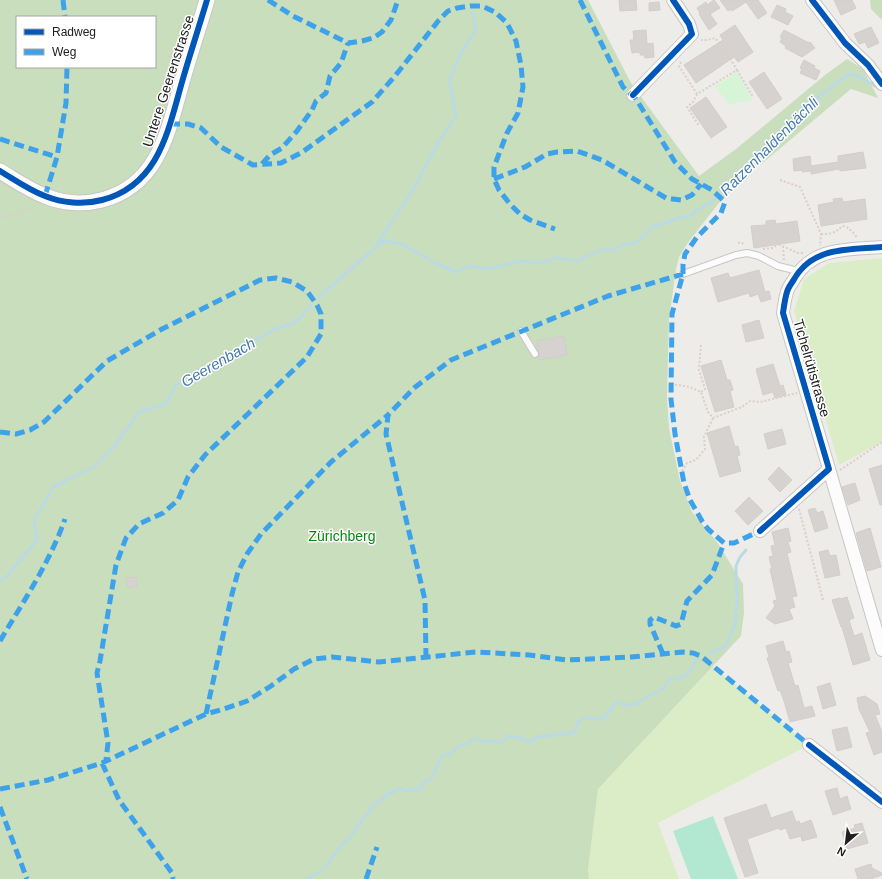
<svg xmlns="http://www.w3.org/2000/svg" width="882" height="879" font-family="Helvetica,sans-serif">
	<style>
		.grass { fill: #dbedc6 }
		.forest { fill: #c9debd; fill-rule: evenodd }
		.park { fill: #d6f5d6 }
		.pitch { fill: #b2e8d1 }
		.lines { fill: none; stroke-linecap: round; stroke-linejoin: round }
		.stream { stroke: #bbdae3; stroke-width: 3 }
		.building { fill: #d5d2d0; stroke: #d2ceca }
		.service-casing { stroke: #c7c6c5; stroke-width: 8 }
		.minor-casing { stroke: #c7c6c5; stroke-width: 14 }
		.tertiary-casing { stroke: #c7c6c5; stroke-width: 17 }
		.path { stroke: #dccdca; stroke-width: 2; stroke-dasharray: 2 2; stroke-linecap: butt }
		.service { stroke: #fcfcfc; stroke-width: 6 }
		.minor { stroke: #fcfcfc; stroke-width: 12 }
		.tertiary { stroke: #fcfcfc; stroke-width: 15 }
		.quiet { stroke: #3da2ea; stroke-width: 5; stroke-dasharray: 10 5; stroke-linecap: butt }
		.cycleway-casing { stroke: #fff; stroke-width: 8 }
		.cycleway { stroke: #0057b8; stroke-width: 6 }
		.labels { text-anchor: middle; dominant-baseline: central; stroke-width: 3; stroke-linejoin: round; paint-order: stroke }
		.street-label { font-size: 14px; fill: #202020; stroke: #fff }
		.park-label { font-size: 14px; fill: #068610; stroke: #fff }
		.water-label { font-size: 15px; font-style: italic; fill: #437aae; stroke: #fff }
	</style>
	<rect width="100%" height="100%" fill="#eeece9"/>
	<path class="grass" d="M882 258V442L839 465 794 311 804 279 829 263Z
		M713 666 809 745 658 823 679 879H589L588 870 598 789Z"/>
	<path class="forest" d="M0 0H588L631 83 699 176 736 149 825 75 847 59 863 69 878 98 851 89 741 181 718 204 687 244 679 257 676 269 669 319 667 398 669 428 680 481 692 512 717 542 743 584 744 613 741 636 598 789 588 870 589 879H0ZM17 17H155V67H17Z
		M870 0H882V20L871 9Z"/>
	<path class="park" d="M737 72 752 100 729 105 715 86Z"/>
	<path class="pitch" d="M713 816 738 879H691L673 831Z"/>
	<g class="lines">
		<path class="stream" d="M375 248 384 241 402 244 437 264 457 272 469 266 486 269 523 261 541 263 557 258 577 261 600 250H615L624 244 636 243 652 227 682 217H689L695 211 710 203 736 182 812 102 848 74 859 76 875 86
			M319 297 375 248 394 218 413 190 438 143 456 116 449 81 462 51 476 30 472 12
			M0 581 6 577 37 540 34 521 53 487 95 466 112 449 140 411 165 405 176 385 273 330 296 322 311 305
			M710 653 725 647 735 624 737 602 736 566 740 557 746 550
			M309 879 310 877 325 868 342 844 350 838 360 823 375 804 385 797 388 793H393L399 788 407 791 421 789 423 783 431 779C434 771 440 764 442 755H449L460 745 468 744 474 738C483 743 492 740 502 743L508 736 517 737 532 742 536 737C549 735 563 735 575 732L578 722 584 718 587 719 591 718 603 719 616 702 625 705 638 704 640 701 663 689 669 679C687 679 689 673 697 658"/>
	</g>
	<path class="building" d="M619 0H636L637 10 620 11Z
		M714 0 720 8 710 14 717 24 709 30 699 14 700 13 697 8 706 2 707 5Z
		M720 0H758L767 13 758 19 746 2 732 11 731 9 728 11Z
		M834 0H852L856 8 841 15Z
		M659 2 660 10 649 11V3Z
		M777 5 786 9 785 12 793 16 788 25 771 17Z
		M735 25 753 52 738 62 734 57 696 83 684 65 723 40 720 35Z
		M871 27 879 43 868 48 865 42 859 44 854 34Z
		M646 30 647 44 653 43 654 57 645 58 644 55H640V52L632 53 630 40H634L633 31Z
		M784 30 809 43 810 42 815 48 802 57 785 48 786 46 780 42 782 38 780 37Z
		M804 60 815 66 814 68 820 71 816 80 800 73 802 69 800 68Z
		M764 72 782 99 767 109 749 82Z
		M706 97 727 127 711 138 690 108Z
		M863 152 866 168 840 171 839 169 811 174V171L802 172V170L794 171 793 159 810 156 811 166 838 162V156Z
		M842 198 843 202 865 199 867 219 821 226 818 205 834 202 833 199Z
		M775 220 776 224 797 221 800 241 754 248 751 226 766 225V221Z
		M759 270 765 292 769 291 771 299 761 302 758 294 750 297 749 293 718 302 711 278 728 273 730 278Z
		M759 320 764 338 746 342 742 325Z
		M564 336 567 355 539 360V354L536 341Z
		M721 360 727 380H730L733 390 730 391 734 407 715 412 701 366Z
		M773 364 780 386 783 385 786 395 775 398 773 392 763 395 756 369Z
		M729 426 735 447 738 446 740 455 737 456 741 471 720 477 707 433Z
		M782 429 786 444 768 449 764 434Z
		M882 465V505H880L869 469Z
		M779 467 792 480 780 492 768 479Z
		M855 483 860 500 848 505 842 487Z
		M749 497 763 511 748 525 735 511Z
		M815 508 817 513 823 511 828 528 815 532 808 510Z
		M788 528 791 541 788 542 791 552 787 553 797 596 792 597 795 607 789 609 793 619 775 624 766 618 775 606 773 601 777 600 770 569H772L769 557 773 556 771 546 775 545 772 532Z
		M870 528 881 567 867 571 856 533Z
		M828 550 830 556 836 555 840 575 825 578 819 552Z
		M136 577 137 586 128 588 126 578Z
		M847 597 854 618 849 620 854 636 862 633 870 660 853 665 842 627H841L832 600 840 598 841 599Z
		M783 641 786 652 789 651 792 662 788 663 795 686 798 685 804 708 812 706 815 716 790 722 784 701 780 690 778 691 767 658 769 657 766 646Z
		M830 683 836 705 823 709 817 687Z
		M865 696 877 704 880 714 875 715 882 732V752L874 755 866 733 870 732 859 709 857 698Z
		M847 727 852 747 837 751 832 730Z
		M837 788 840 799 847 796 851 809 833 815 825 791Z
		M766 804 771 818 792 811 796 822 799 821 800 824 811 820 817 837 802 841 801 836 790 839 786 828 780 830 779 828 747 839 758 873 745 877 724 818Z
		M862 823 868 843 847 849 842 832 855 828 854 825Z
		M871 864 872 868 882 873V875L871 879H858L855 869Z"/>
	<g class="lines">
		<defs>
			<path id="service" d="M683 274 736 255 747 253 759 256 778 266 798 271
				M521 331 535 354"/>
			<path id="minor" d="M812 0 845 43 868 65 882 84
				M633 95 692 34 689 24 673 0
				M829 469 882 650
				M760 531 829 469 783 313C784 306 785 298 787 292 788 288 791 284 793 281 812 246 848 250 882 247
				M809 745 882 802"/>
			<path id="tertiary" d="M0 171C15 180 29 190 45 196 62 203 83 205 102 200 159 185 168 131 182 82 190 54 199 27 207 0"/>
		</defs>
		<use href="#service" class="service-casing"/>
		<use href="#minor" class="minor-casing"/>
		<use href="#tertiary" class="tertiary-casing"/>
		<path class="path" d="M681 62 679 66 697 94 737 70 724 48 715 38 707 40H701
			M737 70 753 97
			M697 94 693 102 687 107 699 126
			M780 180 800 187 821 234 820 246
			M0 218 23 212 36 206
			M821 234C830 234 836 233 842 226 848 226 854 233 857 238
			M777 241 778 244 798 253H804
			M738 243 741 242 745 245
			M783 246 784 261
			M763 249 773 248 778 244
			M671 384 690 387 701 392 708 412 713 418 742 407 750 401 760 402 797 393
			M701 392 705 389 699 370 701 345
			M840 470 882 442
			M682 471 687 463 696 460 705 449 704 437 713 418
			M799 509 823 600"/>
		<use href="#service" class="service"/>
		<use href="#minor" class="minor"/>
		<use href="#tertiary" class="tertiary"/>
		<path class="quiet" d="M63 0 65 17
			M268 0 293 16 348 43 362 41 373 38 382 32 391 20 398 0
			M580 0 623 87 636 99 675 162 692 179 712 190 725 202 721 213 697 237 685 254 683 264V274L672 314 671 399 675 434 684 483 690 500 702 521 708 529 724 543H734L760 531
			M170 124H188L201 128 221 147 253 165 281 163 301 153 372 102 395 76 439 20 448 11 457 8 470 6H482L495 12 507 23 516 41 521 65 523 87 518 113 507 133 494 167V179L499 190 510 204 520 214 530 220 555 229
			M0 139 57 157
			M262 164 270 155 282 148 297 131 312 110 316 101 326 93 330 76 341 63 348 43
			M494 179 525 167 547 154 557 152 577 151 602 160 666 198 681 200 692 195 701 184
			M45 196 57 157 66 103 67 67
			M0 432 16 434 30 430 44 422 107 361 162 329 260 280 276 278 292 282 307 291 317 305 321 314V334L307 357 205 455 188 477 178 500 163 513 139 524 126 538 116 565 100 661 97 673 108 743 106 760
			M0 641C23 602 50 562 65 519
			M663 654 650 624V620L654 617 676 626 681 624 687 601 712 575 724 543
			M426 658 425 600 386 434 388 415 414 388 451 360 608 296 683 274
			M206 714 232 594 238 572 247 554 261 534 331 462 388 415
			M102 763 119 800 172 873 173 879
			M0 789 48 780 102 763 206 714 224 709 247 701 271 686 294 669 314 659 332 657 379 662 476 652 529 655 567 660 631 657 683 652 693 653 701 656 713 666 809 745
			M0 807 27 879
			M366 879 377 847"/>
		<defs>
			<path id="cycleway" d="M812 0 845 43 868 65 882 84
				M633 95 692 34 689 24 673 0
				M0 171C15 180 29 190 45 196 62 203 83 205 102 200 159 185 168 131 182 82 190 54 199 27 207 0
				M760 531 829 469 783 313C784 306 785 298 787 292 788 288 791 284 793 281 812 246 848 250 882 247
				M809 745 882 802"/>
		</defs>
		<use href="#cycleway" class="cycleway-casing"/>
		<use href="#cycleway" class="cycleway"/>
	</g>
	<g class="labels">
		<g class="street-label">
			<text transform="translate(168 81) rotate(-72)">Untere Geerenstrasse</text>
			<text transform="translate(812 368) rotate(74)">Tichelrütistrasse</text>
		</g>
		<g class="park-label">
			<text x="342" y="536">Zürichberg</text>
		</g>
		<g class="water-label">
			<text transform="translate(769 146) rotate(-45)">Ratzenhaldenbächli</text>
			<text transform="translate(218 362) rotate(-30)">Geerenbach</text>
		</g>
	</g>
	<rect x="16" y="16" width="140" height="52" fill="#ffffff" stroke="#a6a6a6"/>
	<rect x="24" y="29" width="20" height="6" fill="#0057b8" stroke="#a6a6a6"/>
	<text x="52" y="36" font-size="12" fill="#202020">Radweg</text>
	<rect x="24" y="49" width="20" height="6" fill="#3da2ea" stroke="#a6a6a6"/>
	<text x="52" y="56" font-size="12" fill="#202020">Weg</text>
	<g transform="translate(846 843) rotate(208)" stroke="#ffffff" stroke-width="3" paint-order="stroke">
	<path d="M0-3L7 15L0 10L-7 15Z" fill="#202020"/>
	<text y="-6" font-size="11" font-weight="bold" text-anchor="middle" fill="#202020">N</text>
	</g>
</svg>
